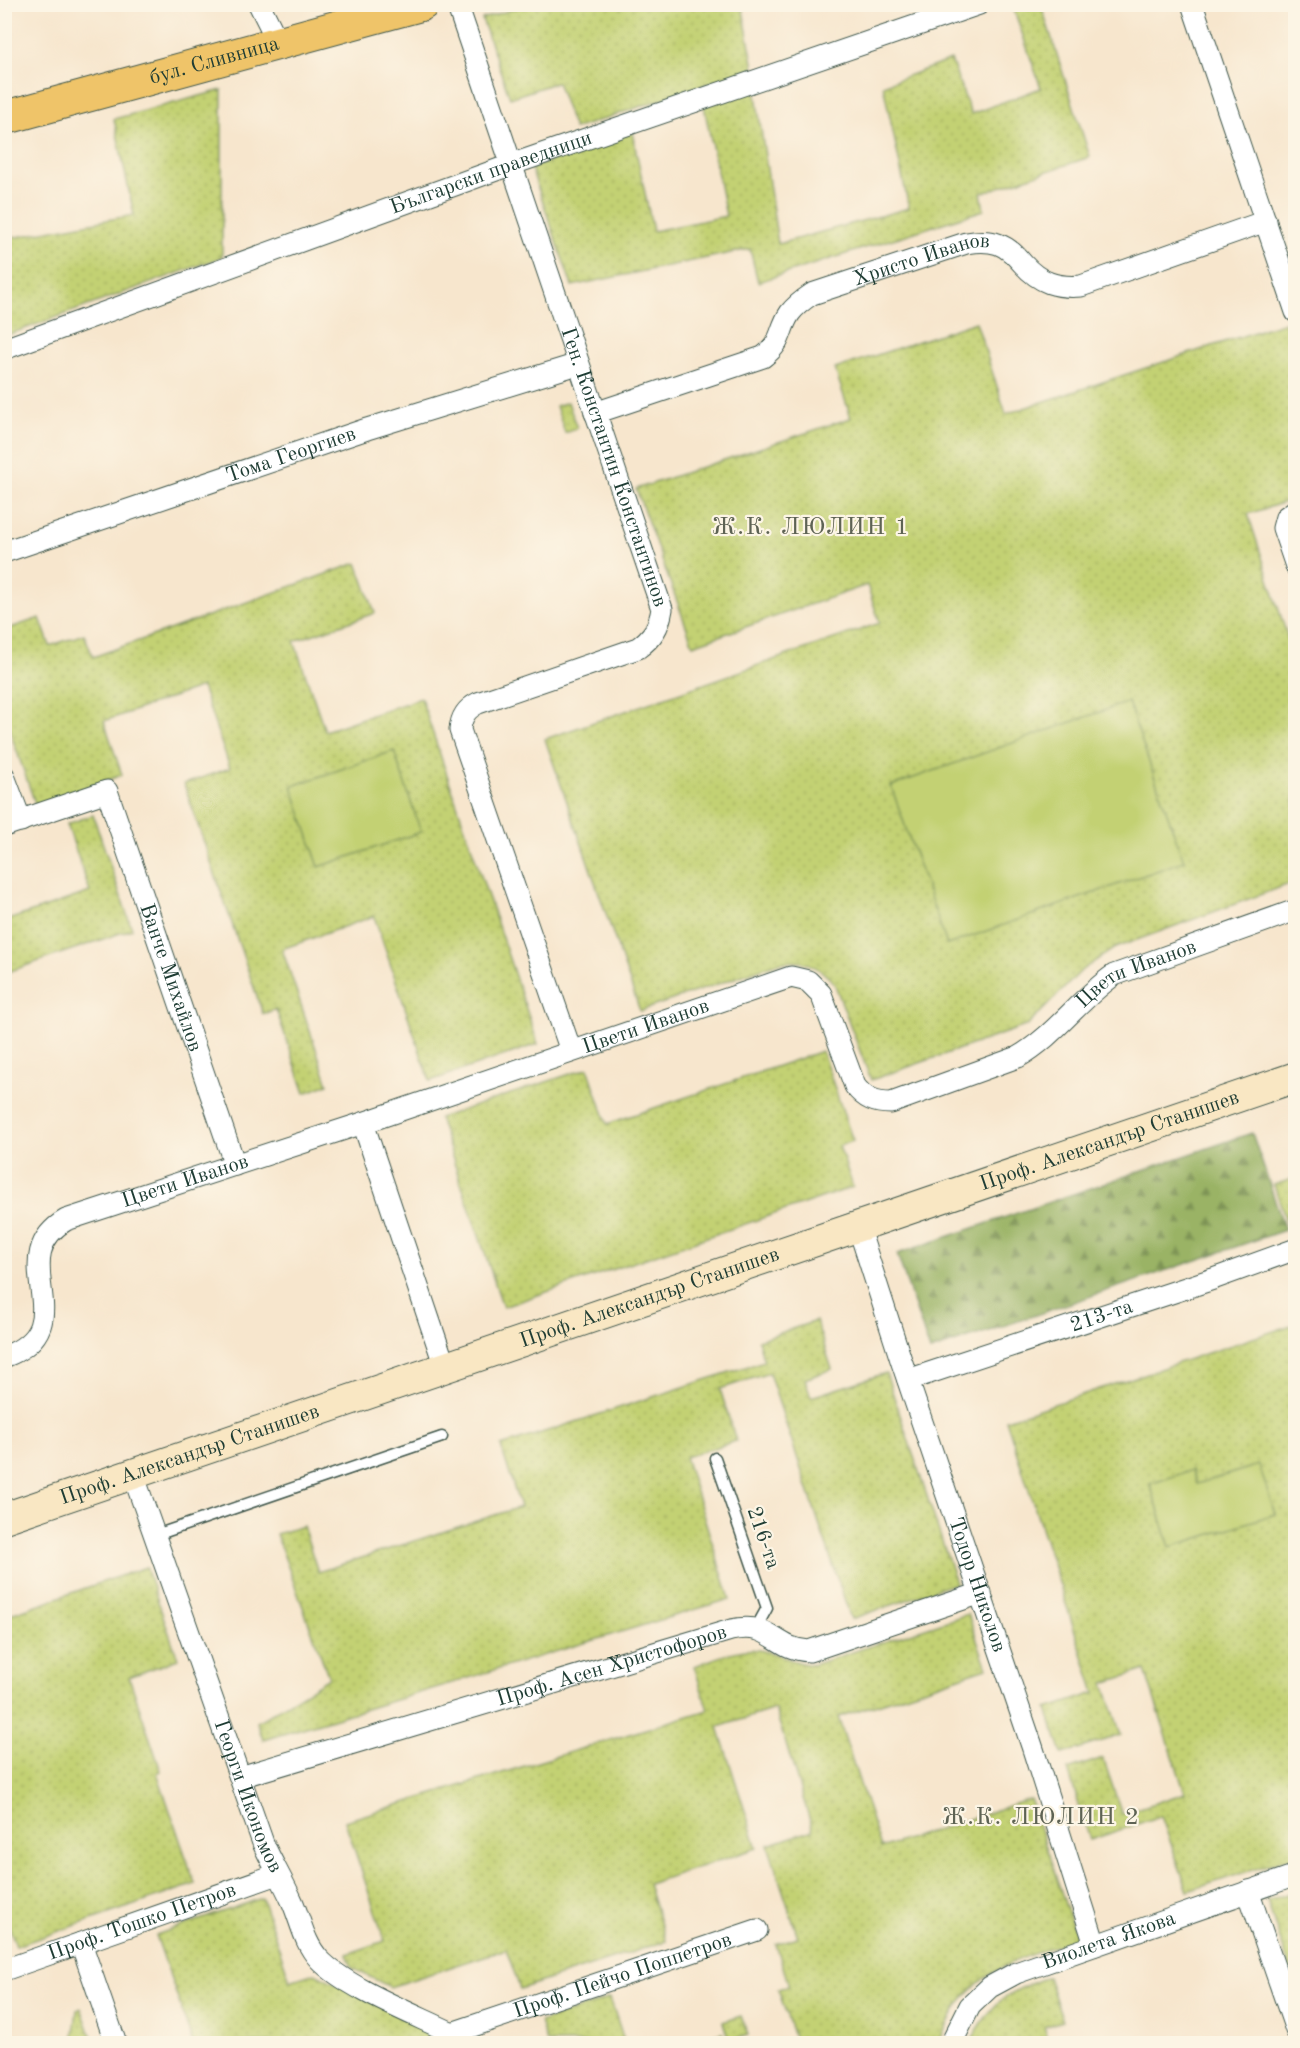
<svg xmlns="http://www.w3.org/2000/svg" width="1300" height="2048" font-family="'Old Standard TT',serif">
	<style>
		.grass { fill: url(#grass-dots); stroke: #718754; stroke-width: 1.5 }
		.forest { fill: url(#forest-firs); stroke: #5c784c; stroke-width: 1.5 }
		.pitch { fill: #c3d173; stroke: #718754; stroke-width: 1.5 }
		.lines { fill: none; stroke-linecap: round; stroke-linejoin: round }
		.lane-casing { stroke: #3f564b; stroke-width: 13 }
		.street-casing { stroke: #3f564b; stroke-width: 23 }
		.secondary-casing { stroke: #3f564b; stroke-width: 32 }
		.primary-casing { stroke: #3f564b; stroke-width: 35 }
		.lane { stroke: #fff; stroke-width: 10 }
		.street { stroke: #fff; stroke-width: 21 }
		.secondary { stroke: #f9e7c3; stroke-width: 30 }
		.primary { stroke: #efc469; stroke-width: 33 }
		.labels { text-anchor: middle; dominant-baseline: central; stroke-width: 4.5; stroke-linejoin: round; paint-order: stroke }
		.street-label { font-size: 21px; fill: #1f3d34; stroke: #fcf5e5 }
		.quarter-label { font-size: 24px; letter-spacing: 1.5px; fill: #5e6354; stroke: #fcf5e5 }
	</style>
	<defs>
		<pattern id="grass-dots" width="8" height="8" patternUnits="userSpaceOnUse" patternTransform="scale(1.5)"><rect width="8" height="8" fill="#c3d173"/><path d="M2 2h.1M6 6h.1" fill="none" stroke="#a7b464" stroke-width="1.8" stroke-linecap="round"/></pattern>
		<pattern id="forest-firs" width="22" height="20" patternUnits="userSpaceOnUse" patternTransform="scale(1.5)"><rect width="22" height="20" fill="#9ab365"/><path d="M5 1l3.5 6h-7zM16 11l3.5 6h-7z" fill="#7d9354"/></pattern>
	</defs>
	<rect width="100%" height="100%" fill="#fcf5e5"/>
	<filter id="ink" filterUnits="userSpaceOnUse"><feTurbulence type="fractalNoise" baseFrequency=".0167" numOctaves="2"/><feDisplacementMap in="SourceGraphic" scale="12" xChannelSelector="R" yChannelSelector="G"/><feConvolveMatrix kernelMatrix="1 2 1 2 8 2 1 2 1" color-interpolation-filters="sRGB"/></filter>
	<filter id="wash" filterUnits="userSpaceOnUse"><feTurbulence type="fractalNoise" baseFrequency=".008" numOctaves="4" result="noise"/><feDisplacementMap in="SourceGraphic" scale="24" xChannelSelector="R" yChannelSelector="G"/><feGaussianBlur stdDeviation="1.35" result="paint"/><feColorMatrix in="noise" values="0 0 0 0 0 0 0 0 0 0 0 0 0 0 0 0 0 1.4 0 .05"/><feComposite in="paint" operator="in"/></filter>
	<g filter="url(#wash)">
		<rect width="100%" height="100%" fill="#f7e6cd"/>
		<path class="grass" d="M529 4 742 5 754 68 574 129 557 82 510 98 482 19Z
			M1012 4 1041 5 1090 157 981 193 984 210 758 282 750 249 572 286 531 168 632 132 653 231 726 216 704 106 755 88 778 244 909 208 883 85 951 60 971 114 1041 88Z
			M222 90V257L5 336V239L134 215 114 119Z
			M976 322 1006 414 1285 322 1295 355V499L1248 514 1295 660V882L1115 948 1082 970 1028 1025 871 1080 835 985C820 965 802 958 778 963L640 1011 545 739 880 623 867 585 693 645 636 489 851 418 835 369Z
			M568 402 577 428 565 433 556 406Z
			M357 563 375 613 294 641 325 731 421 698 538 1044 430 1081 374 916 282 949 328 1084 305 1093 276 1009 263 1014 184 784 230 768 202 687 104 721 122 775 36 806 5 717 4 630 40 618 50 646 84 634 93 657Z
			M93 815 132 929 5 973V921L90 892 67 824Z
			M822 1051 853 1141 839 1146 853 1187 503 1307 439 1118 588 1068 607 1124Z
			M1295 1178V1242L1293 1243 1274 1185Z
			M816 1321 832 1369 805 1379 811 1397 886 1373 956 1583 851 1619 769 1373 720 1389 736 1441 685 1457 730 1599 263 1740 257 1722 329 1678 276 1534 303 1526 318 1572 520 1507 501 1446 764 1361 758 1340Z
			M1295 1324V1856L1188 1891 1161 1816 1090 1840 1068 1770 1103 1758 1122 1814 1185 1793 1145 1670 1104 1683 1121 1735 1062 1754 1047 1709 1095 1693 1006 1420Z
			M146 1567 178 1659 129 1677 161 1771 157 1773 195 1884 16 1946 4 1912 5 1616Z
			M968 1614 987 1668 838 1717 881 1848 1030 1799 1077 1939C1036 1953 992 1964 963 1998 952 2011 946 2029 938 2043H796L778 1989 789 1986 776 1944 798 1937 768 1845 813 1830 775 1709 718 1727 757 1848 648 1884 666 1941 520 1989 506 1949 390 1987 352 1968 347 1954 385 1941 345 1821 708 1710 694 1666C713 1660 737 1647 758 1650 778 1652 790 1663 813 1665Z
			M1295 1891H1296L1295 1983 1267 1901Z
			M262 1898 290 1981 315 1973 444 2038 446 2043H193L156 1935Z
			M1048 1977 1063 2021 1044 2027 1050 2043H970C992 2002 1004 1993 1048 1977Z
			M610 1998 625 2043H547L540 2022Z
			M81 2008 94 2043H73L77 2010Z
			M741 2016 748 2035 729 2041 723 2022Z"/>
		<path class="forest" d="M1252 1133 1285 1230 930 1351 897 1254Z"/>
		<path class="pitch" d="M1128 702 1184 861 947 945 891 786Z
			M394 751 421 832 319 867 292 786Z
			M1259 1465 1275 1514 1170 1547 1150 1484 1192 1470 1197 1484Z
			M722 2033 726 2043H690Z"/>
	</g>
	<g filter="url(#ink)">
		<g class="lines">
			<defs>
				<path id="lane" d="M715 1458 767 1608 756 1628
					M156 1535 442 1437"/>
				<g id="street">
					<path d="M259 4 278 42"/>
					<path id="s1" d="M457 4 662 609C659 627 653 637 638 648L478 703C466 709 461 717 460 730L571 1051"/>
					<path d="M1192 4 1296 312"/>
					<path id="s2" d="M4 349 510 165 979 4"/>
					<path id="s3" d="M595 413 763 357C784 341 778 331 790 313 796 305 803 300 812 294L966 243C977 241 987 240 998 244 1009 248 1016 256 1023 264 1040 283 1057 288 1081 286L1266 221"/>
					<path d="M1296 510 1286 517 1283 528 1296 566"/>
					<path id="s4" d="M4 552 367 429 578 364"/>
					<path d="M4 776 21 821"/>
					<path id="s5" d="M4 826 107 791 235 1165"/>
					<path d="M363 1123 445 1367"/>
					<path id="s6" d="M858 1226 901 1360 1032 1746 1095 1945"/>
					<path id="s7" d="M4 1357C87 1326 0 1259 66 1220L363 1123 791 977 808 981 821 994 855 1086C865 1099 875 1103 891 1103L1018 1057C1055 1036 1079 999 1114 975L1296 910"/>
					<path id="s8" d="M908 1380 1213 1279 1296 1249"/>
					<path id="s9" d="M133 1474 263 1843C272 1863 283 1881 292 1901 301 1921 304 1943 319 1959 346 1988 416 2015 452 2033L456 2044"/>
					<path id="s10" d="M240 1777 731 1630C772 1621 773 1649 809 1651L981 1593"/>
					<path d="M1248 1891 1296 2030"/>
					<path d="M81 1943 116 2044"/>
					<path id="s11" d="M4 1970 278 1874"/>
					<path id="s12" d="M452 2033 757 1930"/>
					<path id="s13" d="M951 2044 970 2006 990 1987 1016 1973 1296 1875"/>
				</g>
				<g id="secondary">
					<path id="s14" d="M4 1518 1296 1077"/>
				</g>
				<g id="primary">
					<path id="s15" d="M4 118 422 4"/>
				</g>
			</defs>
			<use href="#lane" class="lane-casing"/>
			<use href="#street" class="street-casing"/>
			<use href="#secondary" class="secondary-casing"/>
			<use href="#primary" class="primary-casing"/>
			<use href="#lane" class="lane"/>
			<use href="#street" class="street"/>
			<use href="#secondary" class="secondary"/>
			<use href="#primary" class="primary"/>
		</g>
	</g>
	<g class="labels">
		<g class="street-label">
			<text stroke="none"><textPath href="#s15" startOffset="218">бул. Сливница</textPath></text>
			<text stroke="none"><textPath href="#s2" startOffset="518">Български праведници</textPath></text>
			<text stroke="none"><textPath href="#s3" startOffset="374">Христо Иванов</textPath></text>
			<text stroke="none"><textPath href="#s4" startOffset="303">Тома Георгиев</textPath></text>
			<text stroke="none"><textPath href="#s1" startOffset="489">Ген. Константин Константинов</textPath></text>
			<text stroke="none"><textPath href="#s7" startOffset="1388">Цвети Иванов</textPath></text>
			<text stroke="none"><textPath href="#s5" startOffset="306">Ванче Михайлов</textPath></text>
			<text stroke="none"><textPath href="#s7" startOffset="777">Цвети Иванов</textPath></text>
			<text stroke="none"><textPath href="#s14" startOffset="1168">Проф. Александър Станишев</textPath></text>
			<text stroke="none"><textPath href="#s7" startOffset="291">Цвети Иванов</textPath></text>
			<text stroke="none"><textPath href="#s14" startOffset="682">Проф. Александър Станишев</textPath></text>
			<text stroke="none"><textPath href="#s8" startOffset="204">213-та</textPath></text>
			<text stroke="none"><textPath href="#s14" startOffset="196">Проф. Александър Станишев</textPath></text>
			<text transform="translate(763 1538) rotate(71)">216-та</text>
			<text stroke="none"><textPath href="#s6" startOffset="378">Тодор Николов</textPath></text>
			<text stroke="none"><textPath href="#s10" startOffset="388">Проф. Асен Христофоров</textPath></text>
			<text stroke="none"><textPath href="#s9" startOffset="342">Георги Икономов</textPath></text>
			<text stroke="none"><textPath href="#s11" startOffset="146">Проф. Тошко Петров</textPath></text>
			<text stroke="none"><textPath href="#s13" startOffset="198">Виолета Якова</textPath></text>
			<text stroke="none"><textPath href="#s12" startOffset="180">Проф. Пейчо Поппетров</textPath></text>
		</g>
		<g class="quarter-label">
			<text x="811" y="528">Ж.К. ЛЮЛИН 1</text>
			<text x="1041" y="1818">Ж.К. ЛЮЛИН 2</text>
		</g>
	</g>
	<rect width="1300" height="2048" fill="none" stroke="#fcf5e5" stroke-width="24"/>
</svg>
